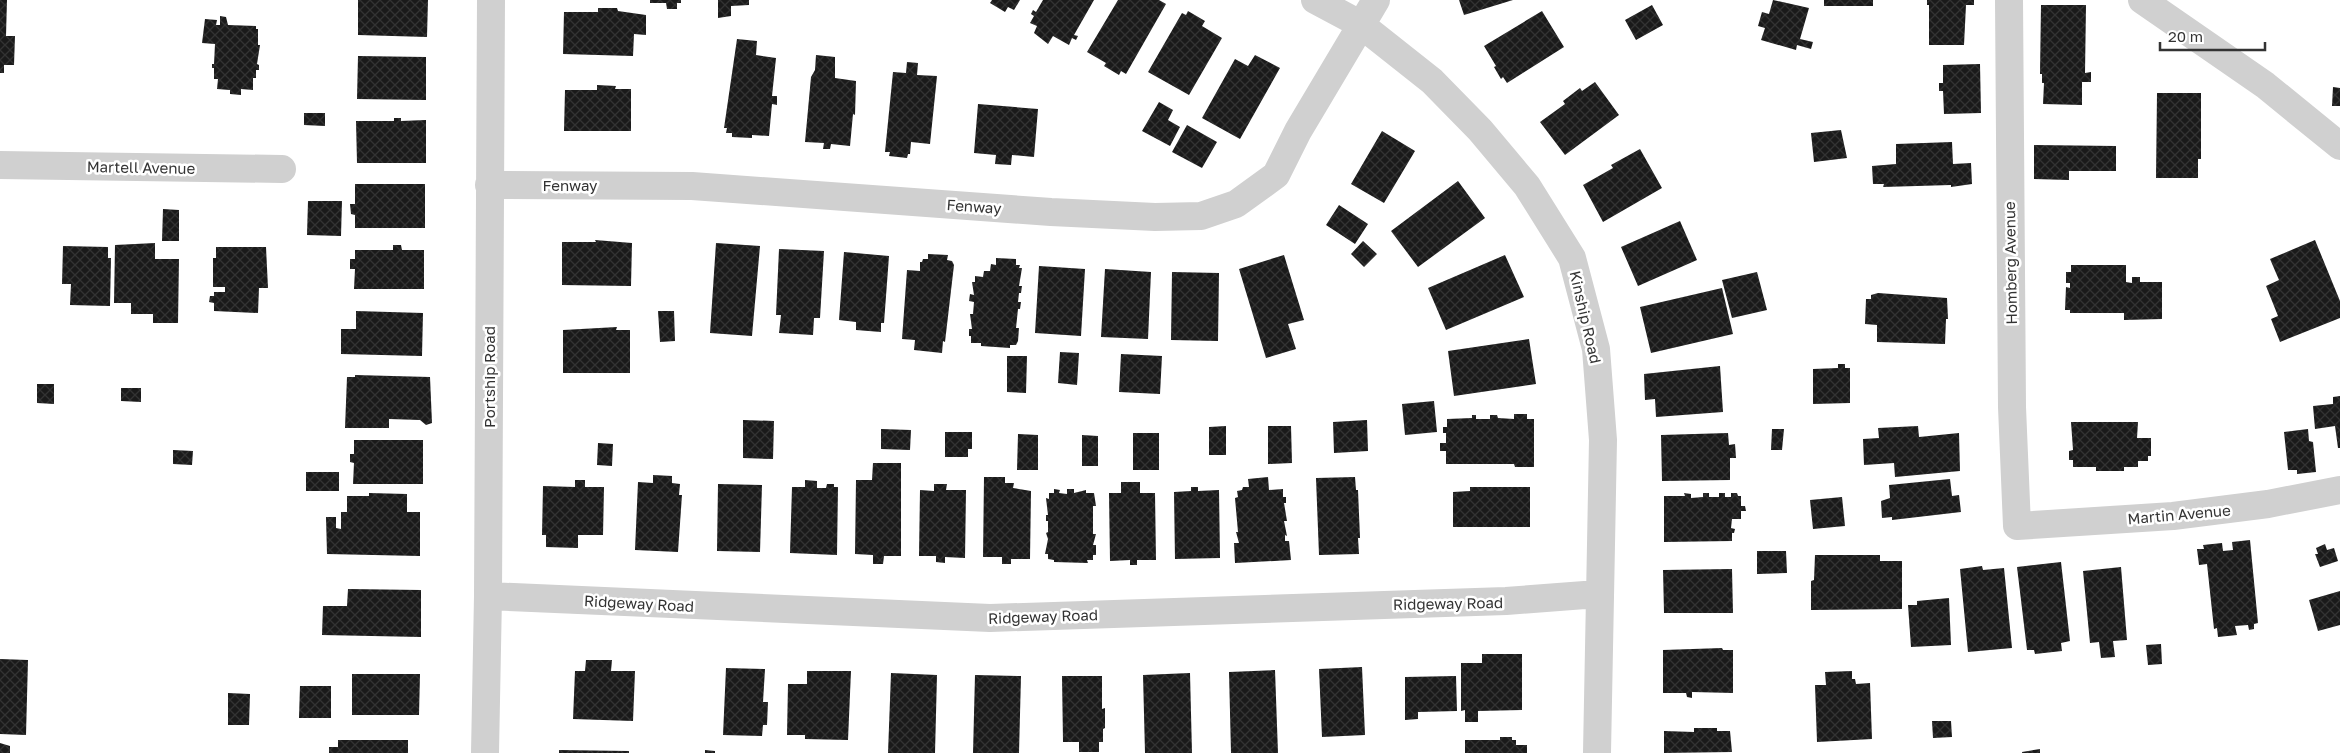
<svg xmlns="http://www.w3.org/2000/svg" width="2340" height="753" font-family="'Golos Text',sans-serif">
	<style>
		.building { fill: url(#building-cross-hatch) }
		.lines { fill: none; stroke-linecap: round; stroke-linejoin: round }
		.minor { stroke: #d0d0d0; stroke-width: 28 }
		.tertiary { stroke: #d0d0d0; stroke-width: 28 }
		.labels { text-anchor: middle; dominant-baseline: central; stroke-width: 5; stroke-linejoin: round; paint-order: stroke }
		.street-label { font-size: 15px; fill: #333; stroke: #fff }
	</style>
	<defs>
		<pattern id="building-cross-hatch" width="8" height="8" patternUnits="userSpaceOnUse" patternTransform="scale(1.25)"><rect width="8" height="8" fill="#1a1a1a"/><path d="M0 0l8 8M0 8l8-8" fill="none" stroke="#333"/></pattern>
	</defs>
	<rect width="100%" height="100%" fill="#fff"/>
	<path class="building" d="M0 0H7L6 36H15L14 65H4V73H0Z
		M358 0H428L427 37 358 35Z
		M650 0H681V3H677V9H667L666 3H650Z
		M718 0H749V5L731 6V16L718 18Z
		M992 0H1020L1014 10 1008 7 1005 12 990 3Z
		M1043 0H1094L1074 35 1078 36 1076 40 1072 38 1069 45 1053 36 1048 44 1034 33 1037 26 1030 23 1034 16 1031 14 1033 10 1036 12Z
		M1118 0H1159L1166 4 1126 74 1121 71 1119 75 1104 66 1106 63 1087 52Z
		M1459 0H1513L1464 15Z
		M1773 0 1809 8 1800 39 1813 42 1811 49 1797 45 1796 50 1761 40 1765 28 1758 26 1762 12 1769 14Z
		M1824 0H1873V6H1824Z
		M1927 0H1974V5H1966L1964 45H1929V5H1927Z
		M1652 5 1663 25 1636 40 1625 20Z
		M2041 5H2086L2085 73 2091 72V82H2082V105L2043 104 2044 83H2042V74H2040Z
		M598 8H617L618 11 646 15V35L634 34 633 56 563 54 564 12H598Z
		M1188 11 1205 21 1202 26 1222 38 1189 95 1148 72 1182 13 1186 15Z
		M1542 11 1564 47 1507 83 1503 77 1501 79 1494 67 1496 66 1484 46Z
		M220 16 226 17 228 25 256 26V29H258V45H260L257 64 259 65V70H256V78H253V90L241 89V95L230 94V90L217 89 218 79H214V68H212V64H214L215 44 202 43 205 19 217 20 216 25H220Z
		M737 39 757 41 756 55 776 58 772 96H777V105L772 104 769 136 752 135V138L732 137V133H726L727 128H724Z
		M816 55 835 57V78L856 81 855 115 853 114 850 146 831 144 830 149H823L824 143 805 142 811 77 815 70Z
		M1255 55 1280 68 1240 139 1202 118 1235 59 1248 66Z
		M358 56 426 57V100L357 99Z
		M907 62 918 63 917 75 937 76 930 144 911 142 910 154H908L907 158 889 156 890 152H885L893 72 906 73Z
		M1980 64 1981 113 1944 114 1943 91H1939V83H1943V65Z
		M1595 82 1619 115 1565 155 1540 122 1565 104 1563 101 1580 88 1582 91Z
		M597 85 616 86 615 89H631V131H564L565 90H597Z
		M2333 87 2340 88V106H2332Z
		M2157 93H2201V159H2198V178H2156Z
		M1159 102 1173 110 1168 120 1180 127 1170 146 1142 131Z
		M978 104 1038 109 1034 157 1012 155 1011 165 995 164 996 155 974 153Z
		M304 113H325V126L304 125Z
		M394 118H401V121L426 120V163H357L356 121H394Z
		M1187 125 1217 142 1202 168 1172 152Z
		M1841 130 1847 158 1814 162 1811 133Z
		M1382 131 1415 151 1384 203 1351 184Z
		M1952 142 1953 164 1971 163 1972 184 1951 187V185L1883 187 1884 184H1873L1872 166 1896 164V144Z
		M2034 145 2116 146V171H2069V180L2034 179Z
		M1640 149 1662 188 1603 222 1583 185 1613 168 1611 165Z
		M1458 181 1485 218 1418 267 1391 231Z
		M355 184H425V228H355V215L351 214 350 204H355Z
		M308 201H342L341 236 307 235Z
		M1339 205 1368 224 1355 244 1326 225Z
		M163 209 179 210V241H162Z
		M1680 221 1697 260 1638 286 1621 247Z
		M595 240 632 243 631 286 562 285V242H596Z
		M2315 240 2340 301V318L2280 342 2271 319 2278 316 2266 286 2279 280 2270 259Z
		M1363 241 1377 254 1364 267 1351 254Z
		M155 243V259H179L178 323H153V314H131V303H114L115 245Z
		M716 243 760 246 752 336 710 333Z
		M393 245H401L402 250H424V289H354L355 269H350V259H355V250H393Z
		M63 246 108 247V258H111L110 306 70 305 71 284H62Z
		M216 247H266L268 288H259L258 313 214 311V303L209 302 210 296H214V292H225V287H213V258H216Z
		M779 249 824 251 820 318H814L813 335 779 333 781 315H776Z
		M844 252 889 256 884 323H881V332L856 330V322L839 320Z
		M928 254 948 255 947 260 952 261 954 265 945 342 943 341 942 353 914 350 915 340 902 339 907 270 920 271V262H922L923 259H928Z
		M1284 255 1304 320 1288 324 1296 349 1266 358 1239 269Z
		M1505 255 1524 297 1446 330 1428 288Z
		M996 258 1016 259V265H1020L1019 268H1022L1019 286H1022L1021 293H1019L1018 302H1021L1020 309H1018L1016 328H1019L1018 341 1016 345H1010V348L981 346V343H971V336H969V329H972L970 314H973L974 302 969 301 970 294 974 295 972 282H975V276L983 277 984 271H990L991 264 996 265Z
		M2071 265H2126V282L2132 283V277H2140V282H2162V319L2124 320V313H2070V310H2065L2066 287 2070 288V283H2066V272H2071Z
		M1039 266 1085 269 1081 336 1035 333Z
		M1105 269 1151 272 1148 339 1101 337Z
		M1172 272 1219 273 1218 341 1171 340Z
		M1757 272 1767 310 1732 318 1722 280Z
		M1722 288 1733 334 1651 353 1640 307Z
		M1878 293 1947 298 1948 319H1946L1945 344 1877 342V325L1865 324 1866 299H1871V295Z
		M356 311 423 313 422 356 341 354V329H356Z
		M658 311H674L675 341 660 342Z
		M617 327 616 330H630V373H563V330Z
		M1529 339 1536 384 1454 396 1448 351Z
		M1060 352 1079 353 1077 385 1058 383Z
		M1121 354 1162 356 1160 394 1119 392Z
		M1007 356H1027L1026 393 1007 392Z
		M1838 364H1845V368H1850V403L1813 404V369L1838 368Z
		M1720 366 1723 412 1656 417 1655 399 1645 400 1644 374Z
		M355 375 430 377 432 423 426 425 420 420 389 419V428H345L347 377H355Z
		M37 384H54V404L37 403Z
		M121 388H141V402L121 401Z
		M2340 396V448H2338L2335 426 2315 429 2313 406 2333 404V397Z
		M1434 401 1437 432 1405 435 1402 404Z
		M1514 414H1527V419H1534V467H1515L1514 464H1446V451H1440V443H1446V433H1443V427H1447V419L1472 418V415H1476V419H1490V415H1497L1498 418 1514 419Z
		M743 420 774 421 773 459 743 458Z
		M1367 420 1368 451 1334 453 1333 422Z
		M2071 422H2138L2137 438H2151V456H2148V461H2138V467H2124V471H2096V467H2073V460H2069V451L2073 450Z
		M1226 426V455H1209V427Z
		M1268 426H1291L1292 463 1268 464Z
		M1918 426 1919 437 1959 433 1960 471 1895 477 1894 463 1864 465 1863 439 1879 438 1878 428Z
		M881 429 911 430 910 450 881 449Z
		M1772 429H1784L1782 450H1771Z
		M2308 429 2309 441 2313 442 2316 472 2297 474V470H2288L2284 432Z
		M945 432H972V449H968V457H945Z
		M1133 433H1159V470H1133Z
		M1728 433 1729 445 1735 444 1736 458H1730V480L1662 481 1661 435Z
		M1018 434 1038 435V470H1017Z
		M1082 435 1098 436V466H1082Z
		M354 440H423V484H353L354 463 350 462V454H354Z
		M598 443 613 444 612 466 597 465Z
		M173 450 193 451 192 465 173 464Z
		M873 463H901V556H884L883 564H873V555L855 554 856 480H872Z
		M306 472H339V491H306Z
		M653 475 672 476V483L680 484 679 495H682L678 552 635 550 638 482 653 483Z
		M984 477H1005V483H1014L1013 488 1031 491 1030 559H1011V564H1002V557H983Z
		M1268 477 1269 490 1283 489V497H1286V503H1284L1287 521H1284L1287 536 1285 535V541H1289L1291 560 1235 563 1234 543H1239L1236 532H1238L1235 498 1238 497 1237 491 1242 490 1243 487H1249L1248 479Z
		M1355 477 1356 490H1358L1360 538H1358L1359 554 1319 555 1316 478Z
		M1950 479 1952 496 1959 495 1961 512 1892 520V517L1882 518 1881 501 1890 498 1889 485Z
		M575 480H585V487H604L603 535H578V548L546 547V535H542L543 486 575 487Z
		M805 480 817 481V488H826L827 484H834V487H838L837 555 790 553 792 487H805Z
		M1121 482H1140V493H1155L1156 560H1137V565H1130V560L1110 561 1109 493H1121Z
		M718 484 762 485 760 552 717 551Z
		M934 484H947L946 490H966L965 558 945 557V563L936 562V556H919L920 490 934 491Z
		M1191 487H1198V491L1219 490 1220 558 1175 559 1174 492 1191 491Z
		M1470 487H1530V527H1453V492L1470 491Z
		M1054 489 1060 490 1059 493 1067 494V489H1074V493L1086 490V493H1094L1096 506H1093V534H1096L1093 545H1096V555H1093V560H1087L1088 563 1054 562V560L1048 559V554H1045L1048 539 1046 533 1048 532V521H1046V515H1048L1046 498 1049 499V493H1054Z
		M369 493 407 494V512H420V556L327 554 326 517H336V528L341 529V512H347V496H369Z
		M1684 493 1691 494V498L1703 497V493H1709V497H1719V493H1725V497H1731V493H1737L1738 496H1741V506H1745L1746 511H1741V519H1732L1731 528 1735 529 1734 533H1732V541L1664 542V496H1685Z
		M1842 497 1845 526 1813 529 1810 500Z
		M2250 540 2258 623 2254 624V629L2249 630 2248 625 2235 626 2237 635 2218 637 2217 628 2214 629 2207 564 2199 565 2197 549H2204L2203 545 2222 543 2223 551 2233 550 2232 542Z
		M2325 544 2327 550 2334 548 2338 561 2320 567 2315 554H2318L2316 548Z
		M1757 551H1786L1787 573 1757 574Z
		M1815 555H1880V561H1902V609L1811 610V581L1814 580Z
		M2061 562 2070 641 2061 643 2062 651 2035 654 2034 650H2027L2017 567Z
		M1982 566 1983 570 2004 568 2012 648 1968 652 1960 569Z
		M2121 567 2127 640 2113 641 2115 657 2101 658 2099 642 2090 643 2083 571Z
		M1732 569 1733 613H1664L1663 570Z
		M348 589 421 590V637L322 635 323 606H347Z
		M2340 591V625L2318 631 2309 600Z
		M1949 598 1951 645 1911 647 1908 605H1917V601Z
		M2161 644 2162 664 2148 665 2146 645Z
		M1722 648 1723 650H1733V693L1692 692V698L1687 697 1686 693H1663V650Z
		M1482 654H1522V710L1478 711V722H1465V710L1461 711V663H1482Z
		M0 659 28 660 26 735 0 734Z
		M586 660H612L611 671H635L633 721 573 719 575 671H585Z
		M1362 667 1365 735 1322 737 1319 669Z
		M726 668 765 669 763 702H768L767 725H763L762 736 723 735Z
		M1275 670 1278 753H1231L1229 672Z
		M807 671H851L848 740 805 739V735H787L788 684H807Z
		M1852 671V679H1855L1856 684 1870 683 1872 739 1817 742 1815 685H1826L1825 672Z
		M891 673 937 675 935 753H888Z
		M1190 673 1192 753H1145L1143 675Z
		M352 674H420L419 715H352Z
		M975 675 1021 676 1019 753H973Z
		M1062 676H1102V709L1105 708V728L1103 729V742H1099V752H1079V742H1063Z
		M1456 676 1457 711 1418 712V719L1405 720V677Z
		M300 686H331V718H299Z
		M228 693 250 694 249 725H228Z
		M1932 721H1951L1952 737 1933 738Z
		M1694 728H1717V731H1730L1732 752 1664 753V731L1694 732Z
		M1500 737H1512V740H1516V745H1527V753H1465V740H1500Z
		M338 740H408V753H329V747H338Z
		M0 743 10 746V753H0Z
		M2040 749V753H2022V752Z
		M559 750 629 751V753H559Z
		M705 750 715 751V753H705Z"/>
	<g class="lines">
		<path class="minor" d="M1315 0 1360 24 1432 81 1480 130 1527 186 1572 258 1596 349 1603 440 1597 753
			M2009 0 2012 407 2017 526 2173 516 2268 504 2340 490
			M0 165 282 169
			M489 185 692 186 1051 212 1155 217 1201 216 1236 204 1276 175 1298 131 1376 0
			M488 596 990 618 1506 601 1598 594
			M485 753 488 596 491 0"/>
		<path class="tertiary" d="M2142 0 2265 85 2340 146"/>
	</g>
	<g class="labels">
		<g class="street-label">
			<text transform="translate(141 167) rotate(1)">Martell Avenue</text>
			<text x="570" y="185">Fenway</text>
			<text transform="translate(974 206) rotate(4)">Fenway</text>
			<text transform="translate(2010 263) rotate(-91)">Homberg Avenue</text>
			<text transform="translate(1586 317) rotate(77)">Kinship Road</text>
			<text transform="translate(489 377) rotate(-90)">Portship Road</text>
			<text transform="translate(2179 514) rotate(-5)">Martin Avenue</text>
			<text transform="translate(639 603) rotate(3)">Ridgeway Road</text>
			<text transform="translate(1448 603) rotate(-1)">Ridgeway Road</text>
			<text transform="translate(1043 616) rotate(-2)">Ridgeway Road</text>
		</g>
	</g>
	<path d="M2160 42v8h105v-8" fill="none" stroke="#333333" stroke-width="2.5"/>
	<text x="2168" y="42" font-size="15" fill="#333333" stroke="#ffffff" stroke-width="4" paint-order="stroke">20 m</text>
</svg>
